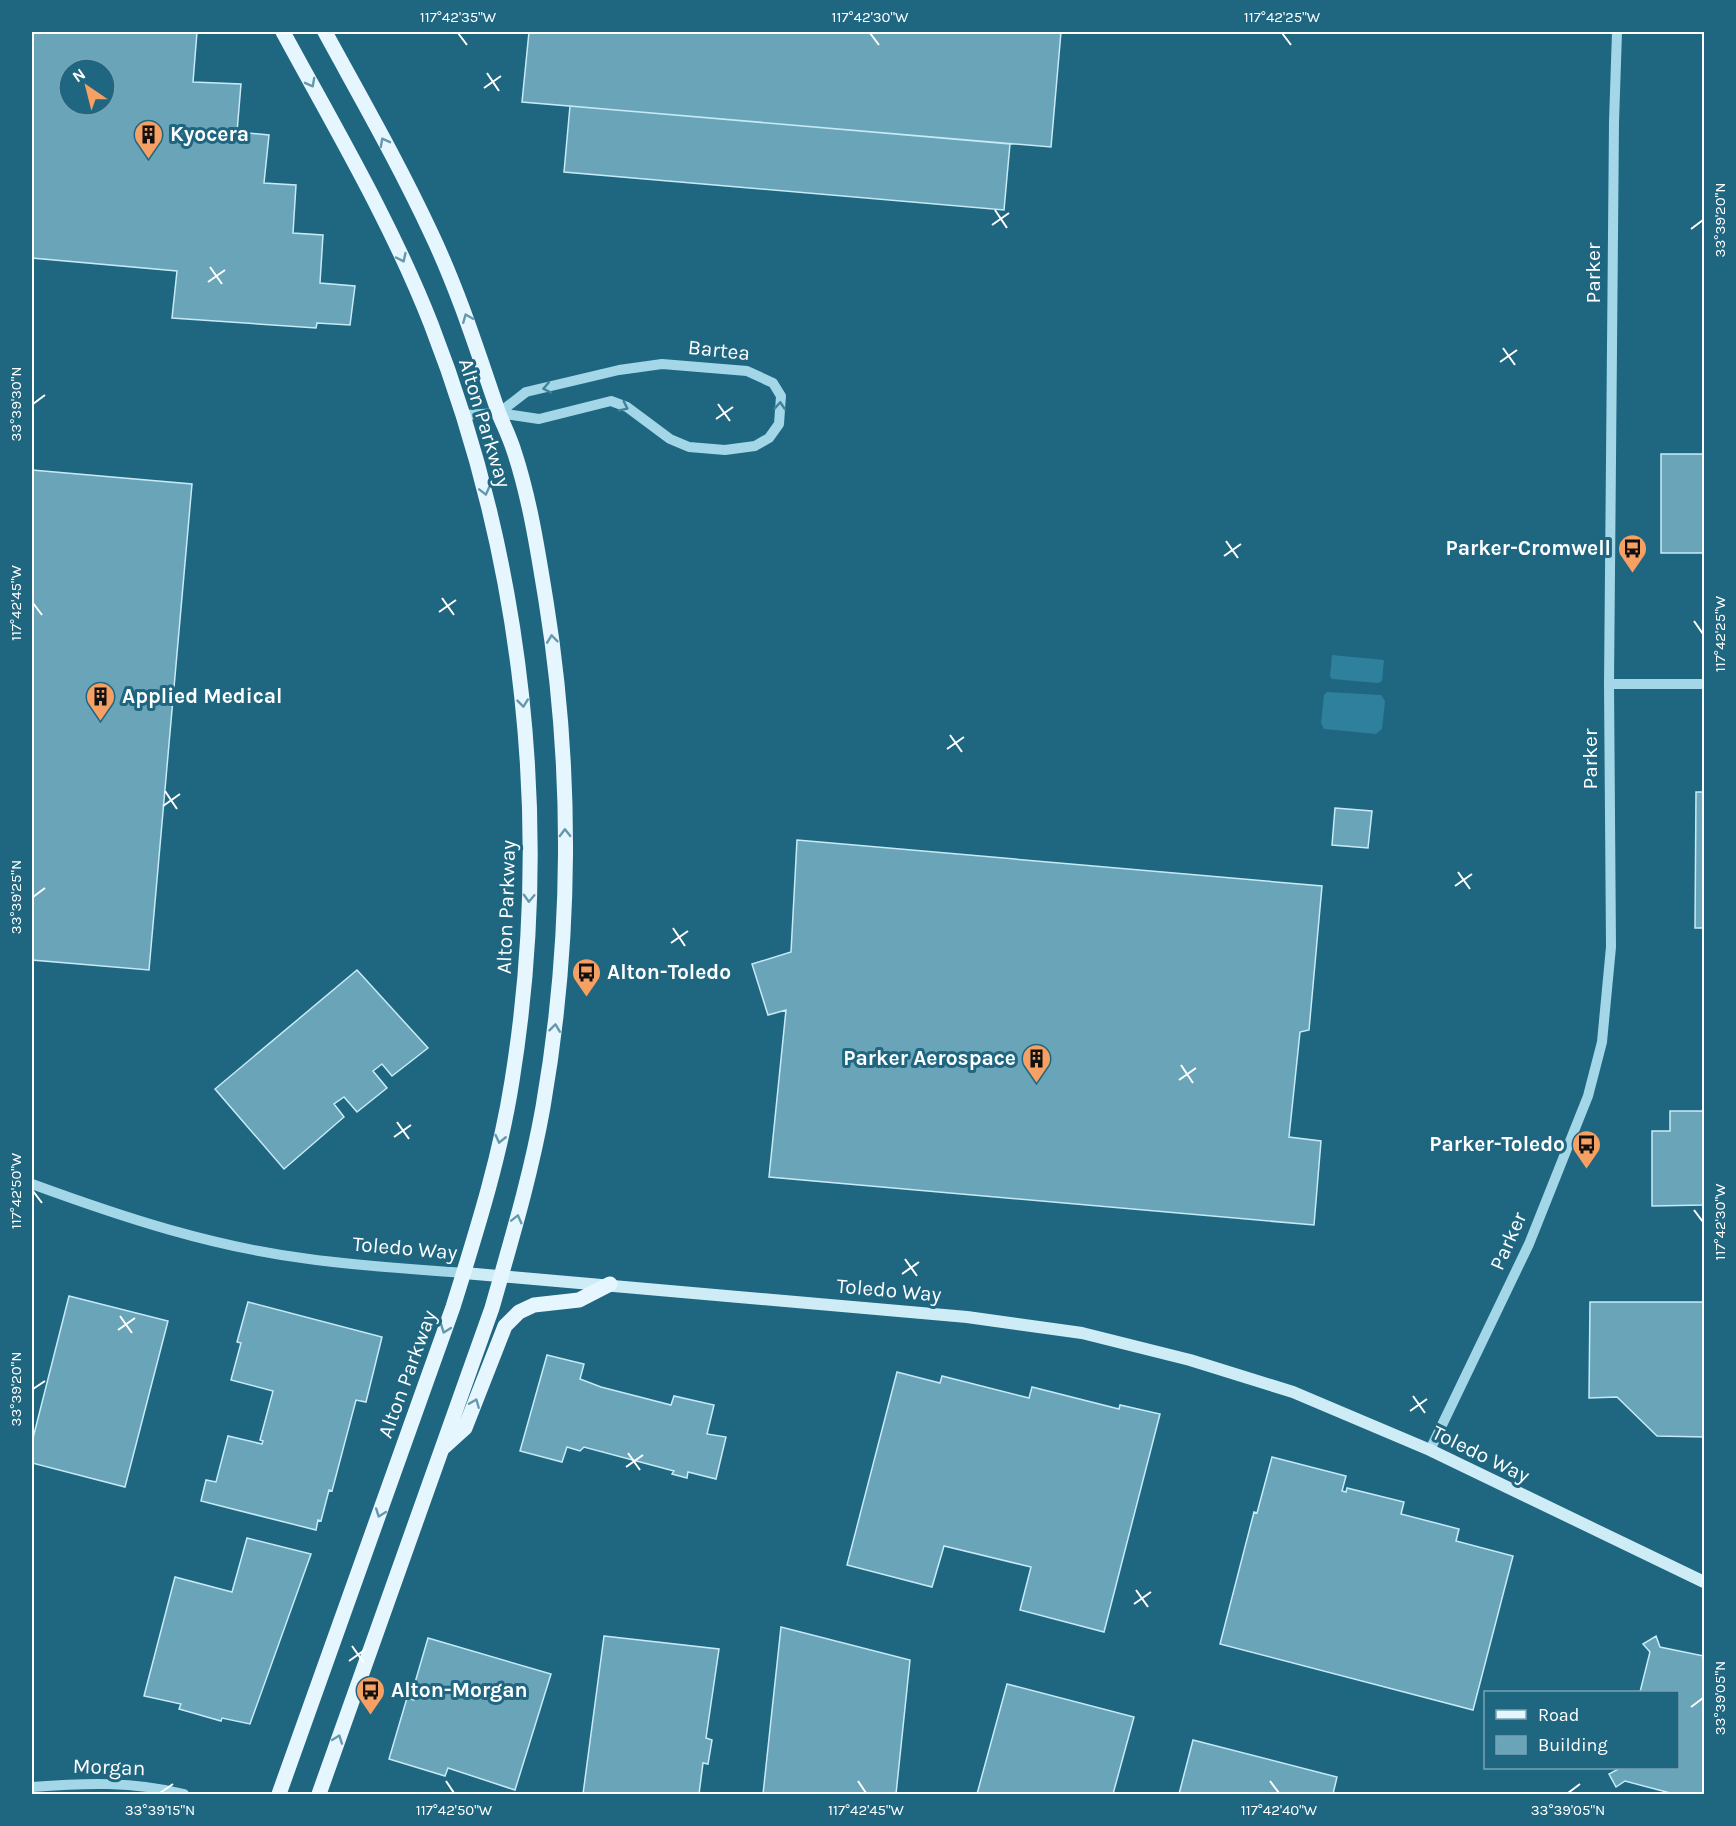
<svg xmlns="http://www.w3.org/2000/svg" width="1736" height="1826" font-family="Karla,sans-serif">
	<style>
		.green { fill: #2e809c }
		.building { fill: #69a4b9; stroke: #c7ebf6; stroke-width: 1.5; fill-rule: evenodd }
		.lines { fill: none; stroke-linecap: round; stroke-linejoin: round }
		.tertiary { stroke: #a3d7e8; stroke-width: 10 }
		.secondary { stroke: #ceecf6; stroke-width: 12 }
		.primary { stroke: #e6f6fe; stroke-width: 15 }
		.oneway { stroke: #6598ac }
		.oneway2 { stroke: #40829a }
		.ticks { fill: none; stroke: #fff; stroke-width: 2 }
		.labels { text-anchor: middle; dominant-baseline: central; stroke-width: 6; stroke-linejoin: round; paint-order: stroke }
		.poi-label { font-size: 21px; font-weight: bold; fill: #fff; stroke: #1f6680; text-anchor: start }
		.street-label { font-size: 21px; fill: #fff; stroke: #1f6680 }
		.neatline { fill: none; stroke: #fff; stroke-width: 2 }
		.ticks-label { font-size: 15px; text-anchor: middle; fill: #fff }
	</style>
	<rect width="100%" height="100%" fill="#1f6680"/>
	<path class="green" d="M1332 655 1384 660 1382 681 1378 683 1332 679 1330 676Z
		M1327 692 1381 695 1385 701 1382 729 1376 734 1324 729 1321 723 1324 695Z"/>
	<path class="building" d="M32 32H197L193 82 241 84 237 132 269 135 264 183 296 185 293 233 323 235 320 283 355 286 350 325 317 323 316 328 172 318 177 271 32 258ZM69 69H105V105H69Z
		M529 32H1061L1051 147 522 102Z
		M570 106 1010 144 1004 210 564 172Z
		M1661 454H1703L1704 553H1661Z
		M32 470 192 484 149 970 32 960Z
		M1696 792H1704V928H1695Z
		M1335 808 1372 811 1368 848 1332 845Z
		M797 840 1322 886 1309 1030 1300 1032 1289 1137 1321 1141 1314 1225 769 1177 786 1010 768 1015 752 964 791 952Z
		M357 970 428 1048 392 1076 382 1064 373 1071 387 1088 357 1112 344 1097 334 1104 344 1117 284 1169 215 1089Z
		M1670 1111H1704V1205L1652 1206V1131H1670Z
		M69 1296 168 1321 125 1487 32 1463V1442Z
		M248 1302 382 1337 366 1402 356 1400 332 1491 329 1490 321 1521 318 1520 316 1530 201 1501 206 1480 216 1482 228 1436 262 1444 263 1441 260 1440 273 1391 231 1380 241 1343 237 1342Z
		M1590 1302H1704V1437L1657 1436 1617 1397 1589 1398Z
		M547 1355 584 1364 580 1379 601 1387 671 1405 674 1396 714 1405 707 1434 726 1437 716 1479 688 1472 687 1478 672 1474 674 1471 584 1447 580 1451 567 1447 562 1462 520 1451Z
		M897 1372 940 1383 942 1376 1029 1398 1032 1387 1119 1409 1120 1405 1160 1414 1104 1632 1020 1610 1031 1567 944 1546 932 1587 847 1565Z
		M1272 1457 1346 1476 1342 1491 1346 1492 1347 1488 1404 1502 1401 1514 1459 1529 1456 1541 1513 1556 1473 1710 1220 1644 1254 1512 1257 1513Z
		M247 1538 311 1554 250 1724 222 1718 221 1721 179 1709 181 1704 144 1696 175 1577 232 1592Z
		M781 1627 910 1660 896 1794H763Z
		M604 1636 719 1649 706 1738 712 1740 708 1764 703 1763 699 1794H583Z
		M1656 1636 1660 1647 1704 1656V1794H1674L1625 1781 1616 1787 1609 1774 1620 1768H1678V1692H1640L1650 1652 1643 1644Z
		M428 1638 551 1674 515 1790 448 1768 445 1776 389 1759 407 1698 414 1700 417 1687 414 1686Z
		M1007 1684 1134 1717 1113 1794H977Z
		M1193 1740 1337 1777 1333 1794H1179Z"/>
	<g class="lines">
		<path class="tertiary" d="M463 415 499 413 539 419 611 401 627 407 670 439 689 447 725 450 755 446 769 438 779 424 781 396 773 383 747 371 662 364 619 370 526 392 499 413
			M1609 684H1704
			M32 1184C122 1217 213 1247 309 1259 360 1266 412 1269 464 1273
			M1430 1450 1529 1244 1588 1096 1602 1042 1611 947 1609 684 1614 122 1617 32
			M32 1787C84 1783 133 1781 184 1794"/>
		<path class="secondary" d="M464 1273 967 1317 1082 1333 1190 1360 1293 1392 1430 1450 1704 1582"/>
		<path class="primary" d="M444 1447 465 1428 505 1326 519 1312 534 1305 579 1300 610 1284
			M279 1794 453 1307C476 1233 500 1158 512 1081 553 827 524 563 431 324 391 222 335 128 283 32
			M319 1794 492 1308C511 1241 531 1175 543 1107 572 941 573 768 546 601 538 552 530 499 514 451 510 438 504 426 499 414 478 353 459 292 431 233 399 164 361 98 325 32"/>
	</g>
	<defs><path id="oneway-chevron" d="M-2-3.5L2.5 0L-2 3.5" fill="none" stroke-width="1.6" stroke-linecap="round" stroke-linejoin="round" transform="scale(1.5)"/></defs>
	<g class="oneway">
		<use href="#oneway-chevron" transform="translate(311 83) rotate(62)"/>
		<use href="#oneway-chevron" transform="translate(384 142) rotate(-118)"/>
		<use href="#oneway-chevron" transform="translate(402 258) rotate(65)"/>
		<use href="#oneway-chevron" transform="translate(467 318) rotate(-112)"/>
		<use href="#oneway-chevron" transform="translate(485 491) rotate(76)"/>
		<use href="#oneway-chevron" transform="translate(552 639) rotate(-97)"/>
		<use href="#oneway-chevron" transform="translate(523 703) rotate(84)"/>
		<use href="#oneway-chevron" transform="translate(565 833) rotate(-91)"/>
		<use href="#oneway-chevron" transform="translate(529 898) rotate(92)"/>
		<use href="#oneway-chevron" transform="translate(555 1028) rotate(-83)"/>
		<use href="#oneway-chevron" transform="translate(500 1139) rotate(103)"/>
		<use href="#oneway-chevron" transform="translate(517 1219) rotate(-76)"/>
		<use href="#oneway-chevron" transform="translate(445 1329) rotate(110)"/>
		<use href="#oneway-chevron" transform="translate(475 1403) rotate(-68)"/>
		<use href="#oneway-chevron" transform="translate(380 1513) rotate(110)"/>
		<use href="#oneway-chevron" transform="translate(338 1739) rotate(-70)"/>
	</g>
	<g class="oneway2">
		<use href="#oneway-chevron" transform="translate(547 388) rotate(169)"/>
		<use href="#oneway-chevron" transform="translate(780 406) rotate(-86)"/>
		<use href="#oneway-chevron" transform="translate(624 407) rotate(26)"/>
	</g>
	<path class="ticks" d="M458 33 467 45M870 33 879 45M1282 33 1291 45M487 73 499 91M484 88 501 76M995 210 1007 228M992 225 1009 213M1691 229 1703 220M210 267 222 284M208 282 225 270M1503 348 1515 365M1500 362 1517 350M33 404 45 395M718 404 730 421M716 419 733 407M1226 541 1238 558M1224 556 1241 544M442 598 454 615M33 603 42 615M439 612 456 600M1694 621 1703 634M950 735 962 752M947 749 964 737M165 791 177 809M163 806 180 794M1458 872 1470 889M1455 886 1472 874M33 897 45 888M673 928 685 946M671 943 688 931M1181 1065 1193 1083M1179 1080 1196 1068M397 1122 409 1139M394 1137 411 1125M33 1191 42 1203M1694 1210 1703 1222M905 1259 917 1276M902 1274 919 1262M120 1316 132 1333M118 1330 135 1318M33 1389 45 1381M1413 1396 1425 1413M1410 1411 1427 1399M628 1453 640 1470M626 1467 643 1455M1136 1590 1148 1607M1134 1604 1151 1592M352 1646 364 1663M349 1661 366 1649M1691 1707 1703 1698M446 1781 454 1793M858 1781 866 1793M1270 1781 1279 1793M160 1793 173 1784M1568 1793 1580 1784"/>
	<defs>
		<symbol id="building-pin" viewBox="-11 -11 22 30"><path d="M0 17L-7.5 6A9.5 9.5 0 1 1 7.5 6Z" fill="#f7a063" stroke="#1f6680"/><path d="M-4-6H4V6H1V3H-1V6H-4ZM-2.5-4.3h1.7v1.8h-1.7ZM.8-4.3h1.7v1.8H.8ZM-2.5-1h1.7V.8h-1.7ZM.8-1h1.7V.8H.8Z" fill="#111"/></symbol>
		<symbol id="bus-pin" viewBox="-11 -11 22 30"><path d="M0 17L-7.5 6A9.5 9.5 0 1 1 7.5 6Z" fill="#f7a063" stroke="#1f6680"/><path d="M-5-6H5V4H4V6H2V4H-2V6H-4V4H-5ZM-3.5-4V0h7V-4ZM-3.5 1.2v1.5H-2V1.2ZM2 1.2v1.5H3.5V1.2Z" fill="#111"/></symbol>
	</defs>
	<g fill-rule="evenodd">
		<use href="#building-pin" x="132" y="118" width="33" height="45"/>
		<use href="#bus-pin" x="1616" y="532" width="33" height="45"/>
		<use href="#building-pin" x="84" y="680" width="33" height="45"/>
		<use href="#bus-pin" x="570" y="956" width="33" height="45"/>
		<use href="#building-pin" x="1020" y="1042" width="33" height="45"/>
		<use href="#bus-pin" x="1570" y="1128" width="33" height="45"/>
		<use href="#bus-pin" x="354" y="1674" width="33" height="45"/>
	</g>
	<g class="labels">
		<g class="poi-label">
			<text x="170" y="134">Kyocera</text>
			<text x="1611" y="548" text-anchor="end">Parker-Cromwell</text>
			<text x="122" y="696">Applied Medical</text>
			<text x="607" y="972">Alton-Toledo</text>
			<text x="1016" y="1058" text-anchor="end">Parker Aerospace</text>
			<text x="1565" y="1144" text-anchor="end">Parker-Toledo</text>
			<text x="391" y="1690">Alton-Morgan</text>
		</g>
		<g class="street-label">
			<text transform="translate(1593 273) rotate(-90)">Parker</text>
			<text transform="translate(719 350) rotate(6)">Bartea</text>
			<text transform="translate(485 423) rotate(73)">Alton Parkway</text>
			<text transform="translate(1590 759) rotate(-90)">Parker</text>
			<text transform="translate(506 907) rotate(-88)">Alton Parkway</text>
			<text transform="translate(1508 1241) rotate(-66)">Parker</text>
			<text transform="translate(405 1248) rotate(5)">Toledo Way</text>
			<text transform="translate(889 1290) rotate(5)">Toledo Way</text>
			<text transform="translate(407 1374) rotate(-70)">Alton Parkway</text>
			<text transform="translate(1481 1454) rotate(26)">Toledo Way</text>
			<text transform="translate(109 1767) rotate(2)">Morgan</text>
		</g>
	</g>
	<rect width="1736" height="1826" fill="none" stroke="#1f6680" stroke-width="66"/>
	<rect x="1484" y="1691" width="195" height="78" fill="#1f6680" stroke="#79a3b3" stroke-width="1.5"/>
	<rect x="1496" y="1710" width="30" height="9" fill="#e6f6fe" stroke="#79a3b3" stroke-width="1.5"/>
	<text x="1538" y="1721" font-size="18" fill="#ffffff">Road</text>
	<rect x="1496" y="1736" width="30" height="18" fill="#69a4b9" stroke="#79a3b3" stroke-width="1.5"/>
	<text x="1538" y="1751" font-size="18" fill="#ffffff">Building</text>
	<g transform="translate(87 87) rotate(325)"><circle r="28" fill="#1f6680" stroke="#79a3b3" stroke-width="1.5"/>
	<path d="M0-4.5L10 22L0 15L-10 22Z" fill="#f7a063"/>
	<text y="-9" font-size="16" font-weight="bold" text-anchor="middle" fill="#ffffff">N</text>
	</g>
	<rect x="33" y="33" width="1670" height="1760" class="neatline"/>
	<g class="ticks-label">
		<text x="458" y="22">117°42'35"W</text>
		<text x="870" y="22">117°42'30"W</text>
		<text x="1282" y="22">117°42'25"W</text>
		<text transform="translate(1720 220) rotate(-90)" y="5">33°39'20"N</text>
		<text transform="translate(16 404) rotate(-90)" y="5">33°39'30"N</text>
		<text transform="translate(16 603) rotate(-90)" y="5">117°42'45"W</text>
		<text transform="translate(1720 634) rotate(-90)" y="5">117°42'25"W</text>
		<text transform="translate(16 897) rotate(-90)" y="5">33°39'25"N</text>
		<text transform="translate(16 1191) rotate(-90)" y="5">117°42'50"W</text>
		<text transform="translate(1720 1222) rotate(-90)" y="5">117°42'30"W</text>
		<text transform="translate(16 1389) rotate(-90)" y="5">33°39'20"N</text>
		<text transform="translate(1720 1698) rotate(-90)" y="5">33°39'05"N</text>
		<text x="160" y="1815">33°39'15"N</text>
		<text x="454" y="1815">117°42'50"W</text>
		<text x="866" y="1815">117°42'45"W</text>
		<text x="1279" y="1815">117°42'40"W</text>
		<text x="1568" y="1815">33°39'05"N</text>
	</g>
</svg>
